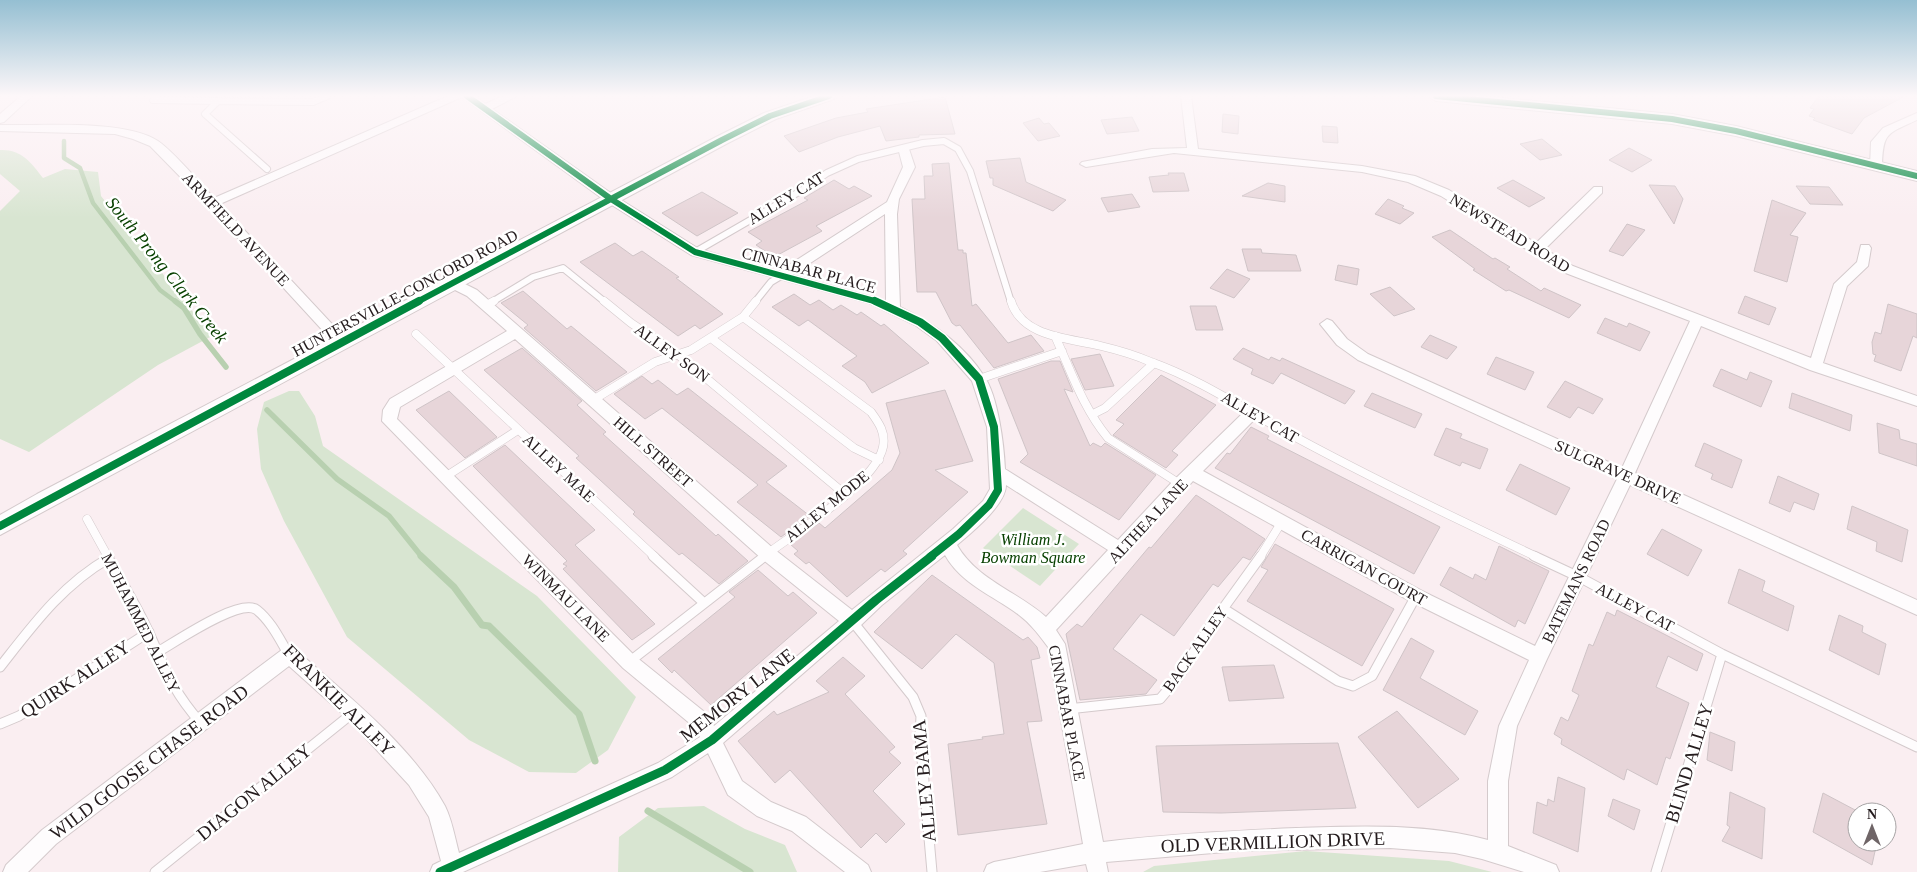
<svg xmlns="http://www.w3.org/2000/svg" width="1917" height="872" font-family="'Times New Roman',serif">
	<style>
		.green { fill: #d8e5d1 }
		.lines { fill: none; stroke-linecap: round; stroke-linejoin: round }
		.stream-far2 { stroke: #b8d0b0; stroke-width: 4.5 }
		.stream-far1 { stroke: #b8d0b0; stroke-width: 5.5 }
		.stream { stroke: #b8d0b0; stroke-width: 7 }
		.building { fill: #e7d5d9; stroke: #cfc4c7 }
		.lane-far2-casing { stroke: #d4cacc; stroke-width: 8 }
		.lane-far1-casing { stroke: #d4cacc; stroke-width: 9 }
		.lane-casing { stroke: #d4cacc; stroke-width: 11 }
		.street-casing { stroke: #d4cacc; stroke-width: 2 }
		.secondary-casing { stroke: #d4cacc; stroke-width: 2 }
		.lane-far2 { stroke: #fefcfd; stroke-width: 6 }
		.lane-far1 { stroke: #fefcfd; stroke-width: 8 }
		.lane { stroke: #fefcfd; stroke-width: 9 }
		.street { fill: #fefcfd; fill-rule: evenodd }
		.secondary { fill: #fefcfd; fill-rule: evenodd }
		.cycleway-far2-casing { stroke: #fff; stroke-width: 9 }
		.cycleway-far1-casing { stroke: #fff; stroke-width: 11 }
		.cycleway-casing { stroke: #fff; stroke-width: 12 }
		.cycleway-far2 { stroke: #00873e; stroke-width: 6 }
		.cycleway-far1 { stroke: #00873e; stroke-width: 8 }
		.cycleway { stroke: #00873e; stroke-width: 9 }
		.labels { text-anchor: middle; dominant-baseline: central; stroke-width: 5; stroke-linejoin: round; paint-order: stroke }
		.street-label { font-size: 16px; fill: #241b1d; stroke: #fff }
		.park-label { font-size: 16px; font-style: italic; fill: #074000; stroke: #fff }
		.water-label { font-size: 18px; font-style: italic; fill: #084100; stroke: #fff }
		.near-street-label { font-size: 19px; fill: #241b1d; stroke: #fff }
	</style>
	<rect width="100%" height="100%" fill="#faeef1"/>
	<path class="green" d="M0 150C21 149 31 162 43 178L65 169 98 172 101 196 212 336 158 365 29 452 0 439V211L20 191 0 174Z
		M289 391H299L315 416 323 446 537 596 636 697 608 750 576 773 529 772 469 740 347 637 284 521 261 469 257 429 264 402Z
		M1023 508 1079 544 1040 586 983 548Z
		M704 806 745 829 785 845 797 872H618L619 837 658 808Z
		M1306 851 1449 861 1492 872H1143L1154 866Z"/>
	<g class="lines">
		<path class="stream-far2" d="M64 141V158L80 168 93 203 160 290 176 302"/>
		<path class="stream-far1" d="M175 301 184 308 200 334 226 367
			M267 410 337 479 389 516 422 557"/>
		<path class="stream" d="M421 556 454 587 482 625 489 626 579 714 595 761
			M648 811 750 872"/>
	</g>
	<path class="building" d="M1819 96H1905L1864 118 1852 134 1813 120 1815 118 1809 116 1814 109 1810 108Z
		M945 97 955 134 919 135V137L886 141 880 126 838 137 799 152 784 136 836 118 868 112 866 109Z
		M1223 114 1239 116 1238 134 1222 132Z
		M1132 117 1139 131 1107 134 1101 120Z
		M1039 118 1044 124 1049 123 1060 136 1038 141 1023 123Z
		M1322 126 1337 127 1338 143 1323 142Z
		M1542 139 1562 155 1540 160 1520 144Z
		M1629 148 1652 160 1632 172 1609 160Z
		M1020 158 1026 182 1066 200 1053 211 993 185V178H990L986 161Z
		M949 163 958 250H963V253H966L972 306 976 304 1008 343 1031 335 1044 351 994 368 960 325 956 326 952 323 936 292H917L912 199H925L924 176H933L932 164Z
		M1168 173H1184L1189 191 1153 192 1149 177 1169 175Z
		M834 180 849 189 854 186 872 196 816 226 822 231 774 257 756 245 762 241 748 232 808 200 804 198Z
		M1513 180 1545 198 1529 207 1497 188Z
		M1268 183 1285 186V202L1242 196Z
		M1649 185 1675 186 1683 199 1674 224Z
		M1796 186 1829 187 1843 205 1810 204Z
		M702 192 738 213 697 236 662 213Z
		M1132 194 1140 207 1108 212 1101 198Z
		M1388 199 1404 206 1402 208 1414 213 1400 224 1375 214Z
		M1772 200 1806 213 1790 235 1798 237 1787 282 1754 271Z
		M1627 224 1645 230 1623 256 1609 251Z
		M1450 230 1493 259 1495 258 1510 267 1507 269 1541 291 1544 288 1581 305 1569 318 1509 290 1506 291 1473 270 1475 269 1432 237Z
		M615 243 633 256 642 251 679 277 676 278 723 314 700 329 695 325 678 336 580 262Z
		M1242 249H1261L1262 253 1296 255 1301 271H1248Z
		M1338 265 1359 269 1357 285 1335 280Z
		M1227 269 1250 279 1234 298 1210 288Z
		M1390 287 1399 295 1415 309 1394 316 1370 294Z
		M523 291 567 329 571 326 627 372 596 391 524 328 528 325 501 303Z
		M794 294 810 305 819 300 833 310 841 305 857 315 861 312 881 326 884 324 929 363 872 393 865 382 842 366 857 356 808 320 799 326 772 307Z
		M1745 296 1776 308 1769 325 1738 313Z
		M1888 304 1917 314V338L1913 336 1901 371 1874 361 1876 355 1873 354 1872 342 1875 332 1881 334Z
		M1190 306H1216L1223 330H1196Z
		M1605 318 1627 327 1629 323 1650 332 1640 351 1597 333Z
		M1430 335 1457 347 1447 359 1421 347Z
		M522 348 582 401 577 405 606 432 603 434 716 536 718 534 748 561 719 584 682 553 679 555 633 514 635 512 576 458 579 456 484 370Z
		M1243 348 1269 360 1271 357 1280 361 1282 358 1355 391 1345 404 1281 373 1273 384 1251 374 1253 369 1233 359Z
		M1100 354 1114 386 1085 390 1071 359Z
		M1496 357 1534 372 1525 390 1487 374Z
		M1051 361H1060L1073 392 1064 389 1090 446 1093 443 1101 447 1105 443 1156 475 1119 520 1020 462 1028 454 998 379Z
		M1721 369 1747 380 1750 372 1772 381 1761 407 1713 386Z
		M1161 375 1216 405 1172 451 1178 455 1166 468 1113 435 1124 424 1116 420Z
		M642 376 652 384 658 380 677 395 688 388 787 466 766 482 810 516 781 537 737 502 758 485 662 408 645 419 614 394Z
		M1565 381 1603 399 1593 414 1578 407 1570 418 1547 407Z
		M945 390 973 461 935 470 968 492 903 551 907 554 885 572 881 569 847 597 809 562 806 564 794 554 798 551 790 544 819 523 825 528 892 470 900 453 886 403Z
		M449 391 497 437 465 458 416 410Z
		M1372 393 1422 414 1415 428 1364 406Z
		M1792 393 1852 415 1850 431 1789 408Z
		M1877 423 1899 430 1900 439 1917 444V466L1879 453Z
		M1251 427 1269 436 1267 439 1440 527 1414 574 1215 468 1227 453 1230 454Z
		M1446 428 1462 434 1460 438 1488 449 1480 469 1462 462 1460 466 1434 455Z
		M1704 443 1742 460 1732 488 1711 479 1713 474 1695 466Z
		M505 445 595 530 575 545 655 624 632 640 563 569 567 566 563 564 567 561 473 466Z
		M1520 464 1570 488 1556 515 1506 490Z
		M1778 476 1819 494 1814 510 1794 502 1790 512 1769 503Z
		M1196 495 1265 539 1250 560 1243 557 1218 587 1213 584 1174 636 1141 614 1113 649 1157 680 1146 694 1080 700 1066 634 1077 624 1082 627 1149 547 1151 548Z
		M1852 506 1908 530 1902 562 1876 551 1877 542 1847 529Z
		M1662 529 1702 550 1688 576 1647 554Z
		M1275 544 1394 609 1362 666 1247 601 1268 570 1261 567Z
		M1499 546 1549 571 1525 624 1518 620 1515 627 1440 585 1450 567 1473 579 1475 574 1486 580Z
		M1739 569 1765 581 1762 591 1794 606 1788 631 1728 603Z
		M758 570 788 596 793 592 817 613 711 705 674 670 672 673 658 659 735 597 729 592Z
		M932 575 1023 640 1028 637 1037 647 1040 658 1031 660 1042 721 1027 722 1047 824 958 835 948 744 983 739 982 737 1004 734 994 663 956 634 922 669 874 632Z
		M1617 610 1703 654 1697 671 1668 656 1656 687 1689 703 1670 759 1666 757 1657 785 1627 769 1624 780 1561 744 1562 739 1554 734 1561 717 1568 721 1579 695 1572 691 1589 644 1593 646 1607 612 1615 616Z
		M1839 615 1863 626 1862 632 1886 644 1879 675 1829 650Z
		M1411 638 1434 651 1420 678 1478 711 1465 735 1383 690Z
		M843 657 865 676 845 694 895 747 889 752 901 763 873 791 905 824 886 843 876 833 861 848 790 770 775 783 738 741 774 711 777 715 829 692 816 681Z
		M1274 665 1284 698 1229 701 1222 667Z
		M1397 711 1459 779 1418 808 1358 737Z
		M1710 732 1735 742 1732 771 1707 760Z
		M1338 743 1356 808 1221 813 1163 812 1156 746Z
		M1558 777 1585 788 1578 852 1533 833 1537 802 1547 806 1548 799 1554 802Z
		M1730 792 1765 808 1762 859 1722 841 1730 827 1727 825Z
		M1823 793 1857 811V842H1877L1872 865 1813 832Z
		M1613 799 1640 810 1634 830 1608 816Z"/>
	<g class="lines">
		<defs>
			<path id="lane-far2" d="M156 96 153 100 218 101 205 114 267 169
				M218 101 313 102 327 96
				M695 252 804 189 827 173 858 159 923 143 944 141 958 149 970 171 1011 302
				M492 302 533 277 563 268 605 302
				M755 302 771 282 781 276"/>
			<path id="lane-far1" d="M604 301 631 323 676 353 846 495
				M1011 301C1022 338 1070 338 1101 346 1118 350 1135 355 1151 362 1204 381 1249 413 1299 439 1377 481 1457 519 1537 557
				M487 305 494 301
				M743 317 871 412C879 423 886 433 883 447 876 483 793 534 763 557
				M416 334 655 557
				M1055 336C1071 371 1083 408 1108 438L1180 484
				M711 338 854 448 879 460
				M979 379 1062 351
				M593 400 655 362 691 350 743 317 756 301
				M1093 414 1105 408 1154 363
				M445 477 518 430
				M87 519 108 557
				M1260 557 1281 523"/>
			<path id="lane" d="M107 556C121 581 137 606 149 633 166 670 172 690 200 722
				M653 556 703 602
				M1534 556 1579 577 1722 654 1917 747
				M1224 609 1338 681 1353 686 1372 676 1416 596
				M853 622 913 697 921 716 920 736 932 872
				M156 653C174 643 240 597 257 610 271 621 280 640 289 655
				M629 662 765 556
				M0 667C33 625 62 585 109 558
				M1068 709 1160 699 1177 679 1209 628 1261 556
				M0 724 19 716 149 632
				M155 872 354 712
				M1656 872 1722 654"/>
			<path id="street" d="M21 96H32L4 122 0 123V114Z
				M448 96H474L485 104 503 96H517L492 109 615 196 699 249 778 272 887 202 903 167 898 148 904 145 908 146 915 167 899 199 897 214 900 307C933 323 964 345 984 376 998 396 1004 445 1005 469L1118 540 1174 480 1246 410H1256L1258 414 1256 418 1203 471 1422 591 1535 646 1617 479 1358 360 1337 345 1320 324 1327 319 1332 321 1347 339 1368 354 1622 468 1690 321 1563 272 1441 196 1408 182 1362 172 1174 153 1086 167 1080 164 1082 162 1152 149 1187 148 1181 96H1191L1198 149 1362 166 1415 176 1449 190 1536 243 1594 187H1602V193L1545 249 1573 266 1811 358 1834 284 1857 262 1861 245H1869L1871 248 1868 266 1847 286 1823 363 1917 396V406L1810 370 1701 326 1635 473 1917 600V615L1630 485 1547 659 1517 726 1508 781V846L1556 865 1559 872H1524L1482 859 1455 853 1390 848 1237 851 1106 862 1108 872H1088L1086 864 1040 872H984L987 865 994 862 1083 844 1048 647C1039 635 1031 624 1019 615 994 596 961 584 945 555L882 605 859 627 854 629 723 743 742 781 771 802 806 817 868 865 871 872H845L792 831 757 816 728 795 708 753 672 777 463 872H430L433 865 441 861 429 817 409 785 347 718 289 666 56 844 28 872H3L6 865 42 830 283 649 289 647 295 649C346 694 412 746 445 806 452 820 455 838 459 853L658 763 700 737 693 726 623 668 382 421 383 410 390 399 507 331 467 296 447 286 445 283 447 280H457L477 290 774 549 852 610 953 529 983 501 990 489 987 427 972 381 937 341 915 325 869 303 691 255 607 202 462 97 220 204 346 339 348 342 346 345H336L201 198 150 146 133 139 115 134 0 131V125C40 126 125 119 158 141 174 152 200 183 214 198ZM885 214 886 301 792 275ZM515 339 762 559 839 621 714 726 707 714 635 656 397 419 400 407ZM1193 481 1410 601 1529 660 1499 726 1488 781V840C1426 823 1359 826 1296 828 1231 831 1166 834 1103 842L1065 644 1056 630ZM1006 485 1108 550 1046 617C1018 592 976 579 957 545 971 533 1006 505 1006 485Z
				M1917 113V120C1887 134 1883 132 1882 166L1876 169 1872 168 1870 166 1871 142 1883 128Z"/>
			<path id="secondary" d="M814 96H837L834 99 776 119 728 143 0 535V515L37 494 716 137 764 113Z
				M1428 96H1482L1672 114 1736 126 1917 171V181L1736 136 1672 124 1436 101Z"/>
		</defs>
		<use href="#lane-far2" class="lane-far2-casing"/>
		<use href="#lane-far1" class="lane-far1-casing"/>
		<use href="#lane" class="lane-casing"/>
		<use href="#street" class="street-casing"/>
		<use href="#secondary" class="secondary-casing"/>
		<use href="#lane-far2" class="lane-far2"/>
		<use href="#lane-far1" class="lane-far1"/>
		<use href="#lane" class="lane"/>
		<use href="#street" class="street"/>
		<use href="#secondary" class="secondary"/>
		<defs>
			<path id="cycleway-far2" d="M467 96 611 199 695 252 878 302
				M1436 96 1672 119 1736 131 1917 176
				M417 302 722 140 770 116 829 96"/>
			<path id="cycleway-far1" d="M875 301 920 322 942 338 979 379 994 427 998 490 989 505 959 534 930 557
				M0 526 419 301"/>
			<path id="cycleway" d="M440 872 665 770 712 740 876 600 932 556"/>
		</defs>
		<use href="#cycleway-far2" class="cycleway-far2-casing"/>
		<use href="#cycleway-far1" class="cycleway-far1-casing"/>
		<use href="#cycleway" class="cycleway-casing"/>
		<use href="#cycleway-far2" class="cycleway-far2"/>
		<use href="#cycleway-far1" class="cycleway-far1"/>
		<use href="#cycleway" class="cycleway"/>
	</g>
	<linearGradient id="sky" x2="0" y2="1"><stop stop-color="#95bfd2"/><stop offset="0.44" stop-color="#fdf7f9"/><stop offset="1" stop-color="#fdf7f9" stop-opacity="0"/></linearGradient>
	<rect width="1917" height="218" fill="url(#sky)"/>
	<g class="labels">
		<g class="street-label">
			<text transform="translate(786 198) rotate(-31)">ALLEY CAT</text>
			<text transform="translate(236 229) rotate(47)">ARMFIELD AVENUE</text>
			<text transform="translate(1510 233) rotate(31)">NEWSTEAD ROAD</text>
			<text transform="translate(809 270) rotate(15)">CINNABAR PLACE</text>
			<text transform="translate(405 293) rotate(-28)">HUNTERSVILLE-CONCORD ROAD</text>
			<text transform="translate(672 353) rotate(36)">ALLEY SON</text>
			<text transform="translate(1260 417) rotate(30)">ALLEY CAT</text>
			<text transform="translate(653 452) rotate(41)">HILL STREET</text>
			<text transform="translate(559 468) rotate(43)">ALLEY MAE</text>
			<text transform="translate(1618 472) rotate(24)">SULGRAVE DRIVE</text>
			<text transform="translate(827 506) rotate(-39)">ALLEY MODE</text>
			<text transform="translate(1148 521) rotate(-47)">ALTHEA LANE</text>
			<text transform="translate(1364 567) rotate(29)">CARRIGAN COURT</text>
			<text transform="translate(1576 581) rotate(-64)">BATEMANS ROAD</text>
			<text transform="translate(566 598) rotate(45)">WINMAU LANE</text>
			<text transform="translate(1635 607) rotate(28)">ALLEY CAT</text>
			<text transform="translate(141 623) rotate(63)">MUHAMMED ALLEY</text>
			<text transform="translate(1195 649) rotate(-55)">BACK ALLEY</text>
			<text transform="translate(1067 713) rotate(79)">CINNABAR PLACE</text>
		</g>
		<g class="park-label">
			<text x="1033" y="539">William J.<tspan x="1033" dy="18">Bowman Square</tspan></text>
		</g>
		<g class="water-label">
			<text transform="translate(167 270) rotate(51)">South Prong Clark Creek</text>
		</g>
		<g class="near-street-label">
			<text transform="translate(75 679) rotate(-33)">QUIRK ALLEY</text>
			<text transform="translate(737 695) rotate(-38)">MEMORY LANE</text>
			<text transform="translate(339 700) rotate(45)">FRANKIE ALLEY</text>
			<text transform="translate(149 762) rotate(-37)">WILD GOOSE CHASE ROAD</text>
			<text transform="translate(1689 763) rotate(-73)">BLIND ALLEY</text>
			<text transform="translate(924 781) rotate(-95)">ALLEY BAMA</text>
			<text transform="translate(254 792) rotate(-39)">DIAGON ALLEY</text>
			<text transform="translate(1273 842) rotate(-2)">OLD VERMILLION DRIVE</text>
		</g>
	</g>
	<g transform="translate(1872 827)"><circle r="24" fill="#ffffff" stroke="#a7a4a5"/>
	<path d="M0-4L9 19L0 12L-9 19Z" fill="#6f6567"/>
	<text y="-8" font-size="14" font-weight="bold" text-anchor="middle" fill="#241b1d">N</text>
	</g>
</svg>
